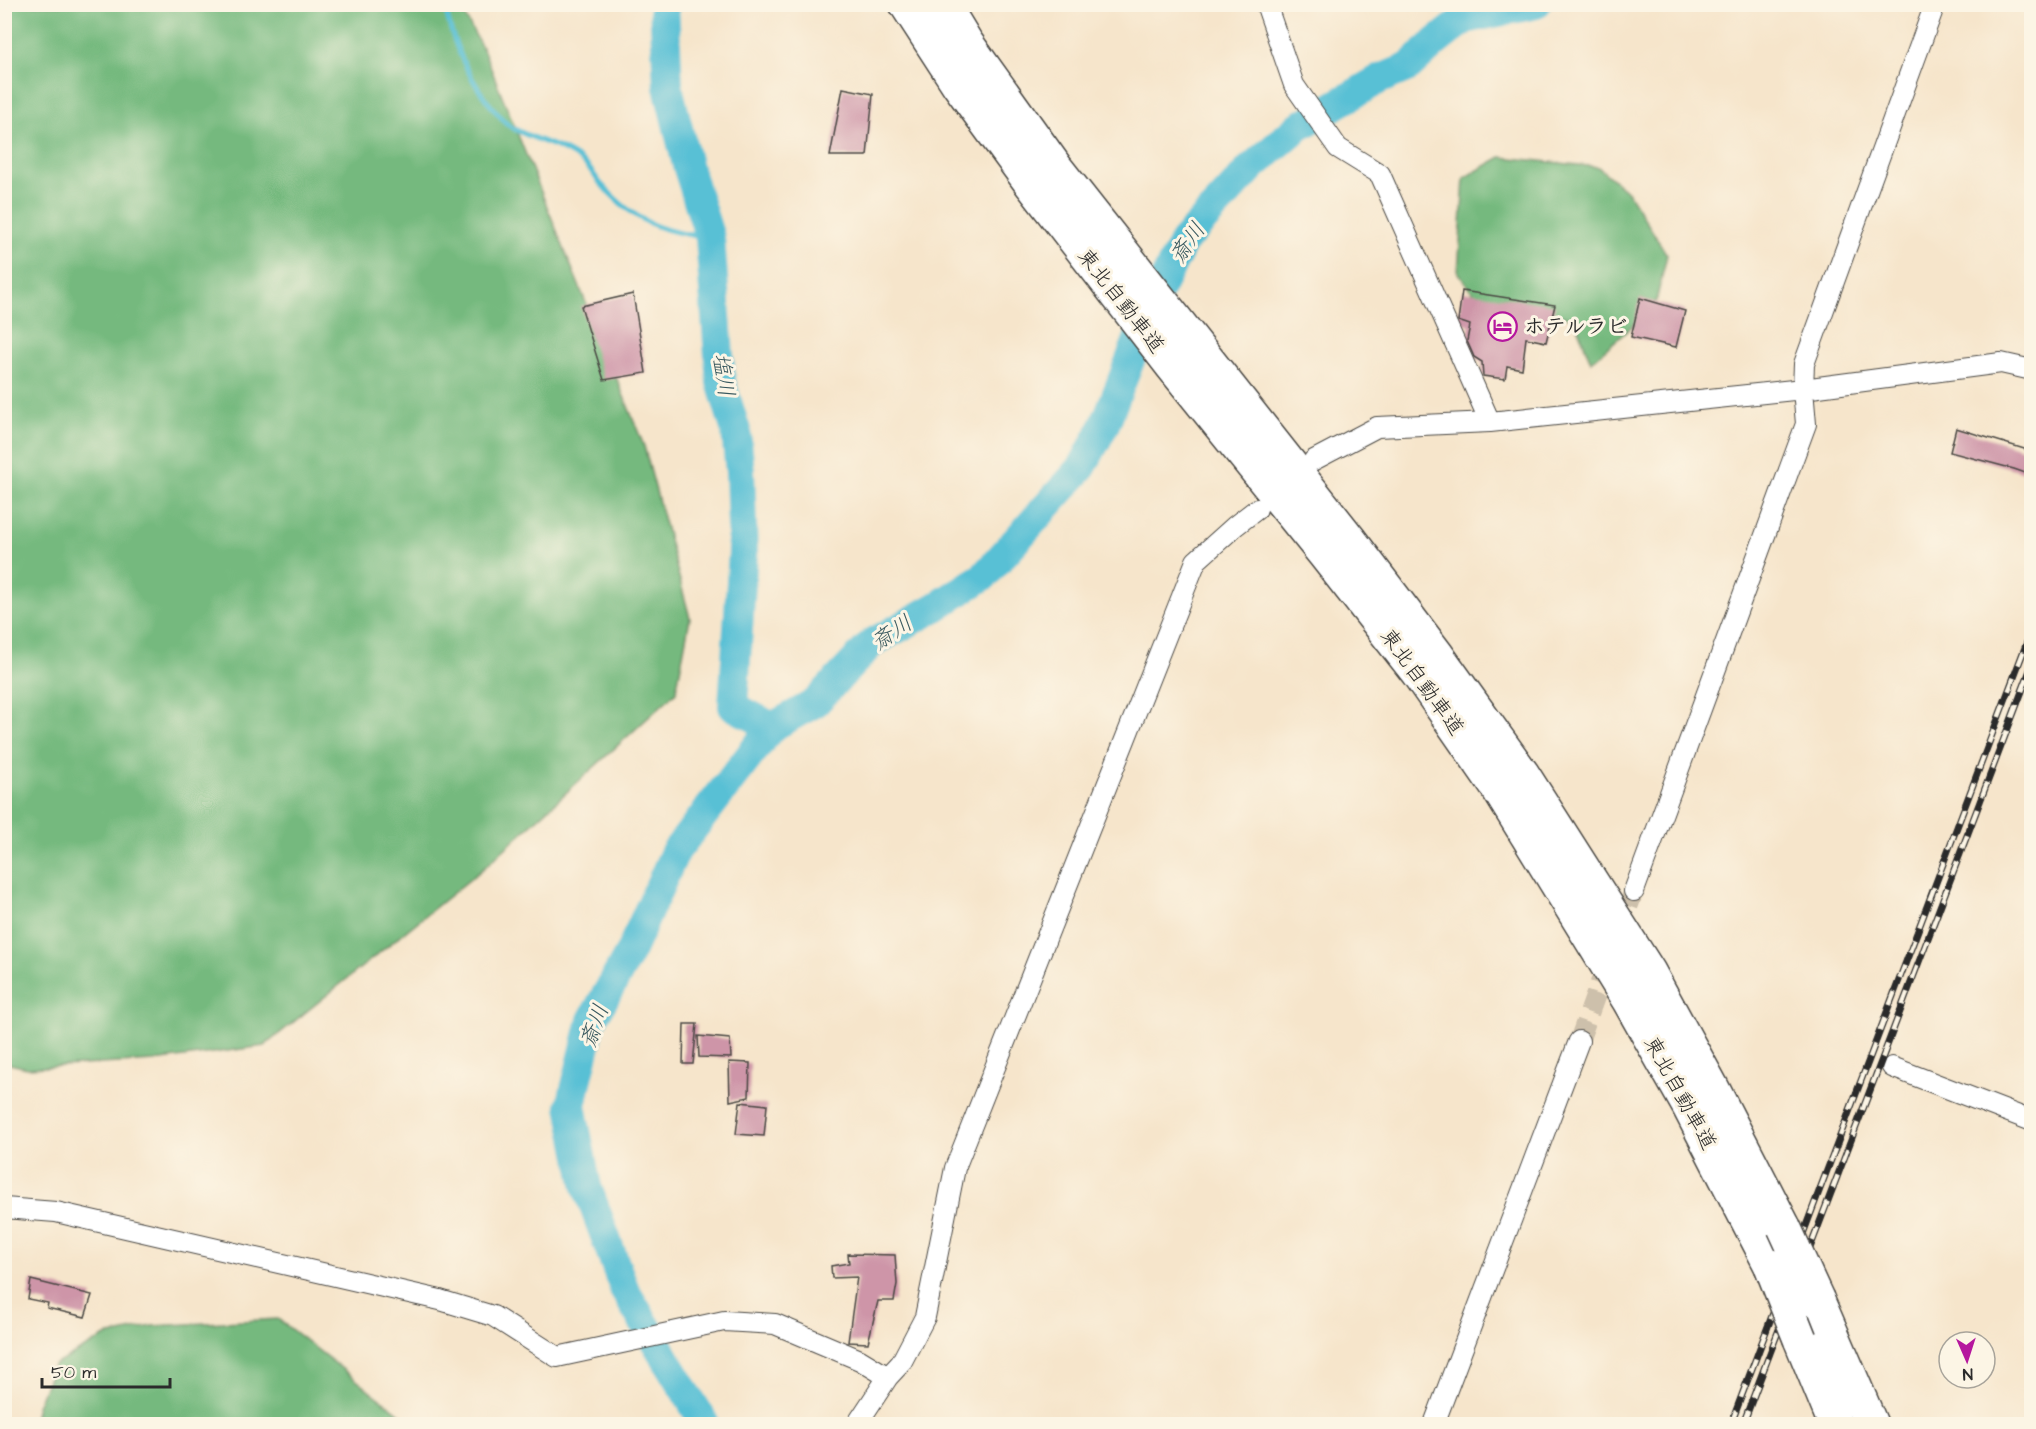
<svg xmlns="http://www.w3.org/2000/svg" width="2036" height="1429" font-family="'Architects Daughter','Klee One',sans-serif">
	<style>
		.forest { fill: #75b97e; stroke: #507254; stroke-width: 1.5 }
		.lines { fill: none; stroke-linecap: round; stroke-linejoin: round }
		.stream { stroke: #58c0d5; stroke-width: 5 }
		.river { stroke: #58c0d5; stroke-width: 30 }
		.building { fill: #ce95a8 }
		.minor-tunnel { stroke: #cdc0ab; stroke-width: 20; stroke-dasharray: 20 10; stroke-linecap: butt }
		.minor-casing { stroke: #494743; stroke-width: 22 }
		.motorway-casing { stroke: #494743; stroke-width: 36 }
		.minor { stroke: #fff; stroke-width: 20 }
		.motorway { stroke: #fff; stroke-width: 33 }
		.rail-casing { stroke: #2b2b2b; stroke-width: 7 }
		.rail { stroke: #fcf5e5; stroke-width: 4.5; stroke-dasharray: 14; stroke-linecap: butt }
		.motorway-bridge-casing { stroke: #494743; stroke-width: 36; stroke-linecap: butt }
		.motorway-bridge { stroke: #fff; stroke-width: 33 }
		.labels { text-anchor: middle; dominant-baseline: central; stroke-width: 6; stroke-linejoin: round; paint-order: stroke }
		.street-label { font-size: 21px; fill: #2b2b2b; stroke: #fcf5e5 }
		.poi-label { font-size: 21px; font-weight: bold; fill: #2b2b2b; stroke: #fcf5e5; text-anchor: start }
		.water-label { font-size: 22px; font-style: italic; fill: #38585e; stroke: #fcf5e5 }
	</style>
	<rect width="100%" height="100%" fill="#fcf5e5"/>
	<filter id="ink" filterUnits="userSpaceOnUse"><feTurbulence type="fractalNoise" baseFrequency=".0167" numOctaves="2"/><feDisplacementMap in="SourceGraphic" scale="12" xChannelSelector="R" yChannelSelector="G"/><feConvolveMatrix kernelMatrix="1 2 1 2 8 2 1 2 1" color-interpolation-filters="sRGB"/></filter>
	<filter id="wash" filterUnits="userSpaceOnUse"><feTurbulence type="fractalNoise" baseFrequency=".008" numOctaves="4" result="noise"/><feDisplacementMap in="SourceGraphic" scale="24" xChannelSelector="R" yChannelSelector="G"/><feGaussianBlur stdDeviation="1.35" result="paint"/><feColorMatrix in="noise" values="0 0 0 0 0 0 0 0 0 0 0 0 0 0 0 0 0 1.4 0 .05"/><feComposite in="paint" operator="in"/></filter>
	<g filter="url(#wash)">
		<rect width="100%" height="100%" fill="#f6e5cb"/>
		<path class="forest" d="M5 5H459L484 51 644 446 690 618 676 692 484 868 264 1046 155 1061 27 1068 5 1063Z
			M1501 157 1598 167 1628 192 1667 255 1655 306 1591 362 1574 318 1481 303 1458 273 1464 178Z
			M278 1319 413 1424H33L37 1406 54 1365 106 1336 152 1326Z"/>
		<g class="lines">
			<path class="stream" d="M445 4C451 43 472 86 498 114 502 118 506 124 511 127 534 141 564 145 585 164 592 170 596 179 602 185 638 224 659 231 710 238"/>
			<path class="river" d="M664 4 668 87 687 165 710 238 721 382 736 431 740 472 743 552 733 706 772 727
				M705 1424 625 1291 587 1187 571 1106 592 1020 630 952 675 852 772 727 815 703 872 643 936 607 984 576 1082 467 1105 424 1152 304 1184 241 1252 167 1298 127 1378 80 1409 67 1436 42 1465 19 1536 4"/>
		</g>
		<g id="blocks">
			<path class="building" d="M843 88 873 94 867 156H830Z
				M1462 291 1555 305 1546 342 1526 338 1522 369 1507 366 1505 379 1483 376 1482 362 1474 357 1467 341 1470 325 1458 321Z
				M633 294 646 373 604 380 581 306Z
				M1640 298 1685 311 1676 347 1631 337Z
				M1956 428 2031 451V475L2014 469 1950 452Z
				M684 1024H697L693 1064H683Z
				M698 1036 730 1039 731 1058 699 1057Z
				M729 1062 750 1063 749 1097 730 1101Z
				M740 1102 767 1105 764 1136 736 1134Z
				M848 1254 895 1255 897 1284 894 1301H878L868 1343 848 1342 857 1277 832 1278 831 1266 849 1263Z
				M31 1280 92 1295 85 1317 47 1308 48 1303 28 1299Z"/>
		</g>
	</g>
	<g filter="url(#ink)">
		<use href="#blocks" fill-opacity="0" stroke="#494743" stroke-width="1.5"/>
		<g class="lines">
			<path class="minor-tunnel" d="M1618 934 1634 891
				M1579 1041 1608 961"/>
			<defs>
				<path id="minor" d="M1266 4 1294 85 1338 148 1380 174 1490 422
					M1314 460 1377 427 1490 422 1803 389 2001 363 2032 370
					M1634 891 1806 424 1803 389 1804 364 1935 4
					M1892 1067 2032 1121
					M4 1208 56 1212 440 1300 493 1316 557 1357 724 1321 775 1324 860 1360 888 1377
					M857 1424 888 1377 901 1363 925 1317 955 1168 1196 561 1235 526 1257 509
					M1434 1424 1579 1041"/>
				<path id="motorway" d="M906 4 958 84 1032 185 1172 366 1324 554 1417 672 1499 790 1629 1001 1688 1105 1771 1266
					M943 4 966 42 1057 169 1350 540 1438 656 1522 773 1649 972 1713 1089 1784 1227
					M1818 1301 1871 1424
					M1800 1339 1835 1424"/>
			</defs>
			<use href="#minor" class="minor-casing"/>
			<use href="#motorway" class="motorway-casing"/>
			<use href="#minor" class="minor"/>
			<use href="#motorway" class="motorway"/>
			<defs>
				<path id="rail" d="M1731 1424 2032 629
					M1743 1424 2032 665"/>
			</defs>
			<use href="#rail" class="rail-casing"/>
			<use href="#rail" class="rail"/>
			<defs>
				<path id="motorway-bridge" d="M1784 1227 1818 1301
					M1771 1266 1800 1339"/>
			</defs>
			<use href="#motorway-bridge" class="motorway-bridge-casing"/>
			<use href="#motorway-bridge" class="motorway-bridge"/>
		</g>
	</g>
	<defs>
		<symbol id="hotel-ring" viewBox="-11 -11 22 22"><circle r="9.5" fill="#fcf5e5" stroke="#b5179e" stroke-width="1.5"/><path d="M-6-4.5h1.5V1H6V5H4.5V3h-9V5H-6ZM-4 0a1.8 1.8 0 1 1 3.6 0ZM.5 0V-2.5h3Q6-2.5 6 0Z" fill="#b5179e"/></symbol>
	</defs>
	<g fill-rule="evenodd">
		<use href="#hotel-ring" x="1486" y="310" width="33" height="33"/>
	</g>
	<g class="labels">
		<g class="street-label">
			<text transform="translate(1121 301) rotate(52)">東北自動車道</text>
			<text transform="translate(1422 682) rotate(54)">東北自動車道</text>
			<text transform="translate(1680 1093) rotate(61)">東北自動車道</text>
		</g>
		<g class="poi-label">
			<text x="1524" y="326">ホテルラビ</text>
		</g>
		<g class="water-label">
			<text transform="translate(1188 243) rotate(-55)">斎川</text>
			<text transform="translate(723 375) rotate(81)">塩川</text>
			<text transform="translate(892 633) rotate(-34)">斎川</text>
			<text transform="translate(595 1026) rotate(-70)">斎川</text>
		</g>
	</g>
	<rect width="2036" height="1429" fill="none" stroke="#fcf5e5" stroke-width="24"/>
	<g transform="translate(1967 1360) rotate(177)"><circle r="28" fill="#fcf5e5" stroke="#a8a49b" stroke-width="1.5"/>
	<path d="M0-4.5L10 22L0 15L-10 22Z" fill="#b5179e"/>
	<text y="-9" font-size="16" font-weight="bold" text-anchor="middle" fill="#2b2b2b">N</text>
	</g>
	<path d="M42 1378v9h128v-9" fill="none" stroke="#2b2b2b" stroke-width="3"/>
	<text x="51" y="1378" font-size="18" fill="#2b2b2b" stroke="#fcf5e5" stroke-width="4.5" paint-order="stroke">50 m</text>
</svg>
